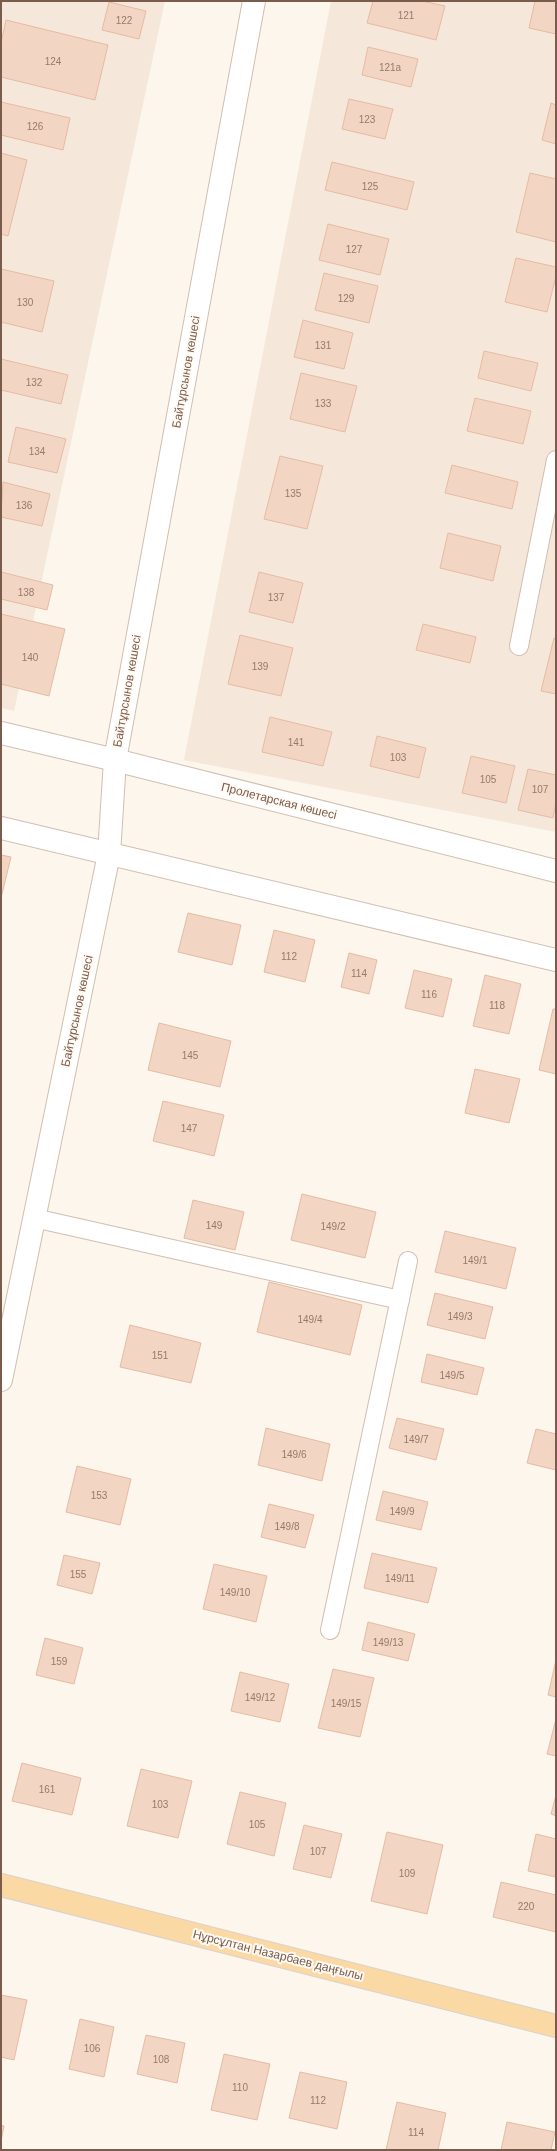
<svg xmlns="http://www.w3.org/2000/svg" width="557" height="2151" font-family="Arial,sans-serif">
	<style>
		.residential { fill: #f5e8da }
		.building { fill: #f3d5c3; stroke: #e6bba3 }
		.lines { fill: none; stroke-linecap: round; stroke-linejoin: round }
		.lane-casing { stroke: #d1beb0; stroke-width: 20 }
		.street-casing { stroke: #d1beb0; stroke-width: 24 }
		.primary-casing { stroke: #dad1cd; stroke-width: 24 }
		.lane { stroke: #fff; stroke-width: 18 }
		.street { stroke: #fff; stroke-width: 22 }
		.primary { stroke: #fbd9a5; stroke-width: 22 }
		.labels { text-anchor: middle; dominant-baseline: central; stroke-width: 4; stroke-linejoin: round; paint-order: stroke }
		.number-label { font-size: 10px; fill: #987a6a }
		.street-label { font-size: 12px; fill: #7a5c4d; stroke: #fffaf3 }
	</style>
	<rect width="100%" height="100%" fill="#fdf6ec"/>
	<path class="residential" d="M1 1H165L14 711 1 708Z
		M331 1H556V832L184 760Z"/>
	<path class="building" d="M373 1H422L445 6 436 40 367 23Z
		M535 1H556V34L529 28Z
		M109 2 146 11 139 39 102 30Z
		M6 20 108 45 95 100 1 77V43Z
		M368 47 418 59 411 87 362 75Z
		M349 99 393 109 385 139 342 129Z
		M1 102 70 118 63 150 1 135Z
		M551 103 556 105V144L542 140Z
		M1 153 27 160 8 236 1 234Z
		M332 162 414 182 407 210 325 190Z
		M530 173 556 179V242L516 232Z
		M328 224 389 239 380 275 319 260Z
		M516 258 556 267V276L547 312 505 302Z
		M1 269 54 281 42 332 1 322Z
		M324 273 378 286 369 323 315 310Z
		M303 320 353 333 344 369 294 357Z
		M484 351 538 363 531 391 478 378Z
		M1 359 68 375 61 404 1 390Z
		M301 373 357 386 345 432 290 419Z
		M475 398 531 411 523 444 467 431Z
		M16 427 66 439 57 473 8 462Z
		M280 456 323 466 307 529 264 519Z
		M452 465 518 482 512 509 445 493Z
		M3 482 50 494 42 526 1 517Z
		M448 533 501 546 493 581 440 568Z
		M1 572 53 585 47 610 1 599Z
		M259 572 303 583 293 623 249 612Z
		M1 614 65 629 49 696 1 684Z
		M423 624 476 637 470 663 416 650Z
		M240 635 293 648 281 696 228 684Z
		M554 638 556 639V694L541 691Z
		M270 717 332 732 323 766 262 752Z
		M377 736 426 748 419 778 370 766Z
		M471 756 515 766 506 803 462 793Z
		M528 769 556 775V803L553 818 518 810Z
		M1 855 11 857 1 898Z
		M188 913 241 925 232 965 178 952Z
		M274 930 315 940 305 982 264 972Z
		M349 953 377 960 369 994 341 987Z
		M414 970 452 979 443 1017 405 1008Z
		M485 975 521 984 509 1034 473 1026Z
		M553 1009H556V1074L539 1070Z
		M159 1023 231 1041 220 1087 148 1070Z
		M475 1069 520 1079 509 1123 465 1113Z
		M163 1101 224 1115 214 1156 153 1141Z
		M302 1194 376 1212 365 1258 291 1240Z
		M193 1200 244 1212 235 1250 184 1238Z
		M445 1231 516 1248 506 1289 435 1272Z
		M269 1282 362 1305 350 1355 257 1332Z
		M435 1293 493 1307 485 1339 427 1325Z
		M130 1325 201 1343 191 1383 120 1367Z
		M427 1354 484 1368 477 1395 421 1382Z
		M397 1418 444 1429 436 1460 389 1448Z
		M266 1428 330 1444 322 1481 258 1465Z
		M536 1429 556 1434V1470L527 1463Z
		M77 1466 131 1479 120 1525 66 1512Z
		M383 1491 428 1502 421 1530 376 1520Z
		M269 1504 314 1515 305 1548 261 1537Z
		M372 1553 437 1568 428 1603 364 1588Z
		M64 1555 100 1563 92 1594 57 1585Z
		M214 1564 267 1576 256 1622 203 1609Z
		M368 1622 415 1634 408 1661 362 1650Z
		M45 1638 83 1648 74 1684 36 1675Z
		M556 1660V1697L548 1695Z
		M333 1669 374 1678 360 1737 318 1728Z
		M240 1672 289 1684 280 1722 231 1711Z
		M556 1719V1756L547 1754Z
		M22 1763 81 1778 72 1815 12 1801Z
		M141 1769 192 1781 178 1838 127 1826Z
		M240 1792 286 1803 274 1856 227 1844Z
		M556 1795V1816L551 1814Z
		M304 1825 342 1834 331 1878 293 1869Z
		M387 1832 443 1845 427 1914 371 1901Z
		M536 1834 556 1839V1877L528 1871Z
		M501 1882 556 1895V1932L493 1917Z
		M1 1995 27 2000 14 2060 1 2057Z
		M80 2019 114 2027 104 2077 69 2069Z
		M146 2035 185 2043 177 2083 137 2074Z
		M224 2054 270 2064 257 2120 211 2110Z
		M300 2072 347 2082 337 2129 289 2118Z
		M397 2102 446 2113 438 2150H386Z
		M507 2122 555 2132 551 2150H501Z
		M1 2125 4 2126 1 2141Z"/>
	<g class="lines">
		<defs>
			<path id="lane" d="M519 646 556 460
				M34 1218 400 1300
				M330 1630 408 1261"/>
			<path id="street" d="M1 733 115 760 556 871
				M1 828 556 960
				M1 1380 109 854 115 760 254 1"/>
			<path id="primary" d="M1 1885 556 2026"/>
		</defs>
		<use href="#lane" class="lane-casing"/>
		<use href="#street" class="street-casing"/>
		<use href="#primary" class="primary-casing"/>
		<use href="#lane" class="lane"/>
		<use href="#street" class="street"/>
		<use href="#primary" class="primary"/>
	</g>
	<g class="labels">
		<g class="number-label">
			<text x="406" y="15">121</text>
			<text x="124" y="20">122</text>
			<text x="53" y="61">124</text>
			<text x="390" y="67">121а</text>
			<text x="367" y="119">123</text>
			<text x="35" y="126">126</text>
			<text x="370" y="186">125</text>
			<text x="354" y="249">127</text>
			<text x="346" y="298">129</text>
			<text x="25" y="302">130</text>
			<text x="323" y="345">131</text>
			<text x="34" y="382">132</text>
			<text x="323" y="403">133</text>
			<text x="37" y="451">134</text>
			<text x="293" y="493">135</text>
			<text x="24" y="505">136</text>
			<text x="26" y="592">138</text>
			<text x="276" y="597">137</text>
			<text x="30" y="657">140</text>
			<text x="260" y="666">139</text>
			<text x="296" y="742">141</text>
			<text x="398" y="757">103</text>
			<text x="488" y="779">105</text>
			<text x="540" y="789">107</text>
			<text x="289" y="956">112</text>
			<text x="359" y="973">114</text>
			<text x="429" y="994">116</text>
			<text x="497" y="1005">118</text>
			<text x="190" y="1055">145</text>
			<text x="189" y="1128">147</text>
			<text x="214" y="1225">149</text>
			<text x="333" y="1226">149/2</text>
			<text x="475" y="1260">149/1</text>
			<text x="460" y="1316">149/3</text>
			<text x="310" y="1319">149/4</text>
			<text x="160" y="1355">151</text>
			<text x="452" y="1375">149/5</text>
			<text x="416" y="1439">149/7</text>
			<text x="294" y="1454">149/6</text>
			<text x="99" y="1495">153</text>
			<text x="402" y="1511">149/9</text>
			<text x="287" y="1526">149/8</text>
			<text x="78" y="1574">155</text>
			<text x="400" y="1578">149/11</text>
			<text x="235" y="1592">149/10</text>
			<text x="388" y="1642">149/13</text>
			<text x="59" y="1661">159</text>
			<text x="260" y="1697">149/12</text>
			<text x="346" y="1703">149/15</text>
			<text x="47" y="1789">161</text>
			<text x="160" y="1804">103</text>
			<text x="257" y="1824">105</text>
			<text x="318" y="1851">107</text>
			<text x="407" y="1873">109</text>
			<text x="526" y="1906">220</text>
			<text x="92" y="2048">106</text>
			<text x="161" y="2059">108</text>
			<text x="240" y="2087">110</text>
			<text x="318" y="2100">112</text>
			<text x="416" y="2132">114</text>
		</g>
		<g class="street-label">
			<text transform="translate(186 372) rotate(-80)">Байтұрсынов көшесі</text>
			<text transform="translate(127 691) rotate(-80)">Байтұрсынов көшесі</text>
			<text transform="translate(279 801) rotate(14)">Пролетарская көшесі</text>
			<text transform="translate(77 1011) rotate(-78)">Байтұрсынов көшесі</text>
			<text transform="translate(278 1955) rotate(14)">Нұрсұлтан Назарбаев даңғылы</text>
		</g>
	</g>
	<rect width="557" height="2151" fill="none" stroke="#7a5c4d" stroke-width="4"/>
</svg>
